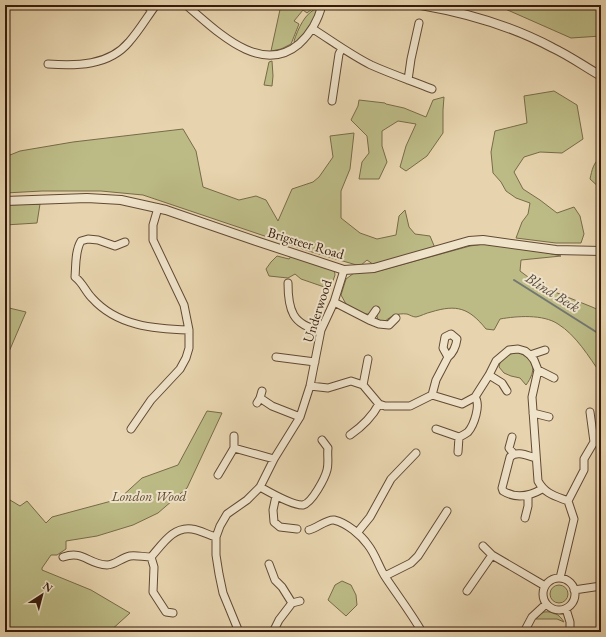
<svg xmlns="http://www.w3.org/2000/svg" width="606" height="637" font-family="'EB Garamond',serif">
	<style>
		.green { fill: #bcbb86; stroke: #786b49 }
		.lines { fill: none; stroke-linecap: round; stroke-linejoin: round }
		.stream { stroke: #727772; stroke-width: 2 }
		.minor-casing { stroke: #624934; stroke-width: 9 }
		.tertiary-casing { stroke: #624934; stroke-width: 10 }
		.minor { stroke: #efe3ca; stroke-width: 7 }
		.tertiary { stroke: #efe3ca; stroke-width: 8 }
		.labels { text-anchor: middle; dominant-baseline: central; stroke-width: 4; stroke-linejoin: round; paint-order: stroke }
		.street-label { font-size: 14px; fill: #351b0c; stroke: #efe3ca }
		.park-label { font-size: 14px; font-style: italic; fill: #5e4b31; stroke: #efe3ca }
		.water-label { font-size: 15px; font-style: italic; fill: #54493f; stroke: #efe3ca }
	</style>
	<rect width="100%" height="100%" fill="#e7d4ae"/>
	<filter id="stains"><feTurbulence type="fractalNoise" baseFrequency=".005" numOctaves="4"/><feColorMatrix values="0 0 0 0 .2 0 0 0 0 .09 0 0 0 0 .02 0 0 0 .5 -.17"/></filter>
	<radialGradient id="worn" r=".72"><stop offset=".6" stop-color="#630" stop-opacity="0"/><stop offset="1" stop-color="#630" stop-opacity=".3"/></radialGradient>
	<path class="green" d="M281 5H317L307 13 303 10 294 21 299 24 291 44 281 49 271 51Z
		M503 5H601V36L571 38 503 8Z
		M318 8C313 23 306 33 295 43L294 41C298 29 305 12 318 8Z
		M272 61 273 76 272 86 264 85 269 62Z
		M554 91 577 105 583 139 562 153 540 152 524 157 514 172 523 189 540 200 557 213 574 207 580 216 584 234 581 243H556L516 238 522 222 528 214 530 203 516 198 506 191 501 182 493 173 491 152 495 131 527 123 524 96Z
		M444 97 443 110V133L427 156 406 171 400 167 406 146 416 124 398 121 382 131V146L387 162 379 179H359L362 162 369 153 367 136 351 120 358 106 359 100 385 103 386 104 404 108 426 117 433 100Z
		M183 129 196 151 203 187 239 200 256 196 266 200 278 221 292 189 313 182 319 177 333 157 330 136 354 133 350 169 341 191V218L360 233 377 239 396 235 399 216 405 210 409 227 415 234 430 236 435 248 374 265 367 260 360 266 312 252 143 195 101 191H42L5 193V157L20 151 73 142Z
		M601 157V189L590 179C592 170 593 163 601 157Z
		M40 204 37 223 5 225V205Z
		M484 244 543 252 561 256 521 260 520 271 540 286 592 307 601 311V374C589 357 576 335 558 324 543 314 517 316 500 319L494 330 486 329C469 308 457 304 431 312 426 313 421 316 416 317 413 317 410 315 407 314 397 313 391 316 384 322L378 320 377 316 379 310 374 308 369 314H365L346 304 341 295 346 279 354 273 375 272 470 246Z
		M292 255 334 268 335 275 330 289 301 279 295 274 288 278 269 276 266 269 271 262 277 256 289 259Z
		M5 307 26 312 5 361Z
		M517 352C535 359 537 370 526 385L520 378 511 376 504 373 499 367C500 358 509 354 517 352Z
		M207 411 222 413 187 488 158 513 133 525 97 536 66 541V549L57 555H51L42 568V570L91 590 130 613 109 632H5V497L20 506 27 501 46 523 52 517 119 499 142 478 178 465Z
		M342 581 351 585 356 595 357 605 346 616 328 600 335 585Z
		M550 594a9 9 0 1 1 18 0a9 9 0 1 1-18 0Z
		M544 612C553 611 559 614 564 622L557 619H536L540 614Z"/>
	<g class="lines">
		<path class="stream" d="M514 280 601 335"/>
		<defs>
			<path id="minor" d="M146 5 152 10
				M186 5C215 29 260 77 299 44 311 33 318 21 322 5
				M313 29C332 41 351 55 371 65 391 74 412 81 432 89
				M48 64C76 66 109 66 129 42 139 31 147 17 156 5
				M408 80 411 59 419 23
				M332 101 339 54 342 48
				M125 242 115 246 98 240 88 239 81 241C75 251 76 265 75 277 83 283 85 291 92 298 117 326 154 329 189 330
				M288 283C288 309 292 326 321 330
				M334 302 369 320 379 324 389 325 396 318
				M369 320 376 310
				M530 355 545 350
				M276 357 315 362
				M538 370 554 378
				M489 375 502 383 507 391
				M363 385 368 359
				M310 386 328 388 351 381 363 385 379 404 385 406H410L432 395 462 404 475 397 489 375 496 361 509 350 518 349 525 351 530 355 534 360 538 370 532 397 538 481C545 494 555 496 568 501
				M432 395 436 380 448 357 443 348 445 337 451 334 457 339C456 346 454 352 448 357
				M260 398 272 406 300 417
				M257 403 260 398 262 391
				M533 413 549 417
				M131 429 151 400 180 369 186 358 189 348V330L184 305 153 240V225L158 208
				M436 429 459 437C462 436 465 434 468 432 474 425 481 405 475 397
				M350 435C363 426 372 417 379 404
				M512 437 509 448 513 453
				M234 448 274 459
				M458 452 459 437
				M536 458C528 456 517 450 510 457L502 488 503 491C516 499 530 496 542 489
				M218 475 234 448V436
				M260 487C269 492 293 506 303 505 312 503 325 478 327 470 329 463 327 455 328 448L322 440
				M276 496 273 510 274 522 280 527 297 529
				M525 518 528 506V496
				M309 530C317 528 327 519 334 520 347 523 361 535 368 545 376 555 379 568 386 578 398 596 411 613 422 632
				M357 533 370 517 391 479 416 453
				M483 546 492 555 545 586
				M63 557C84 550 87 564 107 565 115 565 121 558 130 556 136 555 144 557 151 557 162 545 173 526 192 529 200 530 208 535 216 537
				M151 557 154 567 153 592 166 612 173 613
				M269 564 275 580 282 587 292 603 279 620 273 632
				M385 576 411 563 418 556 447 511
				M543 594a16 16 0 1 1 32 0a16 16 0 1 1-32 0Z
				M560 578 574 519 568 501 584 470V459L594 442 590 412
				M574 590 601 586
				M467 591 492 555
				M292 603 300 601
				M566 609 570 622V632
				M239 632 223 593 219 574 216 555V537L220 526 227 514 247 500 260 487 274 459 300 417 310 386 321 330 334 302 344 270
				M524 632 532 617 546 604"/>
			<path id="tertiary" d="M421 5C467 13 512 26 553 48 570 56 585 67 601 76
				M5 201 87 198 121 200 166 210 256 241 344 270 374 268 469 241 483 240 556 250 601 251"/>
		</defs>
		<use href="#minor" class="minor-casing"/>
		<use href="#tertiary" class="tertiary-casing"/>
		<use href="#minor" class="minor"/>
		<use href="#tertiary" class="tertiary"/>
	</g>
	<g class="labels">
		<g class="street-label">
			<text transform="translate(306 243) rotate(17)">Brigsteer Road</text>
			<text transform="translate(317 311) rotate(-72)">Underwood</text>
		</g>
		<g class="park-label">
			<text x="149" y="496">London Wood</text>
		</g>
		<g class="water-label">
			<text transform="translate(553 292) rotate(32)">Blind Beck</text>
		</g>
	</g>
	<rect width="606" height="637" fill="none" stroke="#e7d4ae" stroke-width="20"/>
	<rect x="6" y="6" width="594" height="625" fill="none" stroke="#351b0c" stroke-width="2"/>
	<rect x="10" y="10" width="586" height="617" fill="none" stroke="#351b0c"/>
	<g transform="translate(42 595) rotate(36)" stroke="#efe3ca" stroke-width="3" paint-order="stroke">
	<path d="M0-3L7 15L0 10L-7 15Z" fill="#351b0c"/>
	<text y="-6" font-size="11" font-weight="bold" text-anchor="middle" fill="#351b0c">N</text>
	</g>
	<rect width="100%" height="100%" filter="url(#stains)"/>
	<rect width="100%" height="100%" fill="url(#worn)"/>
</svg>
